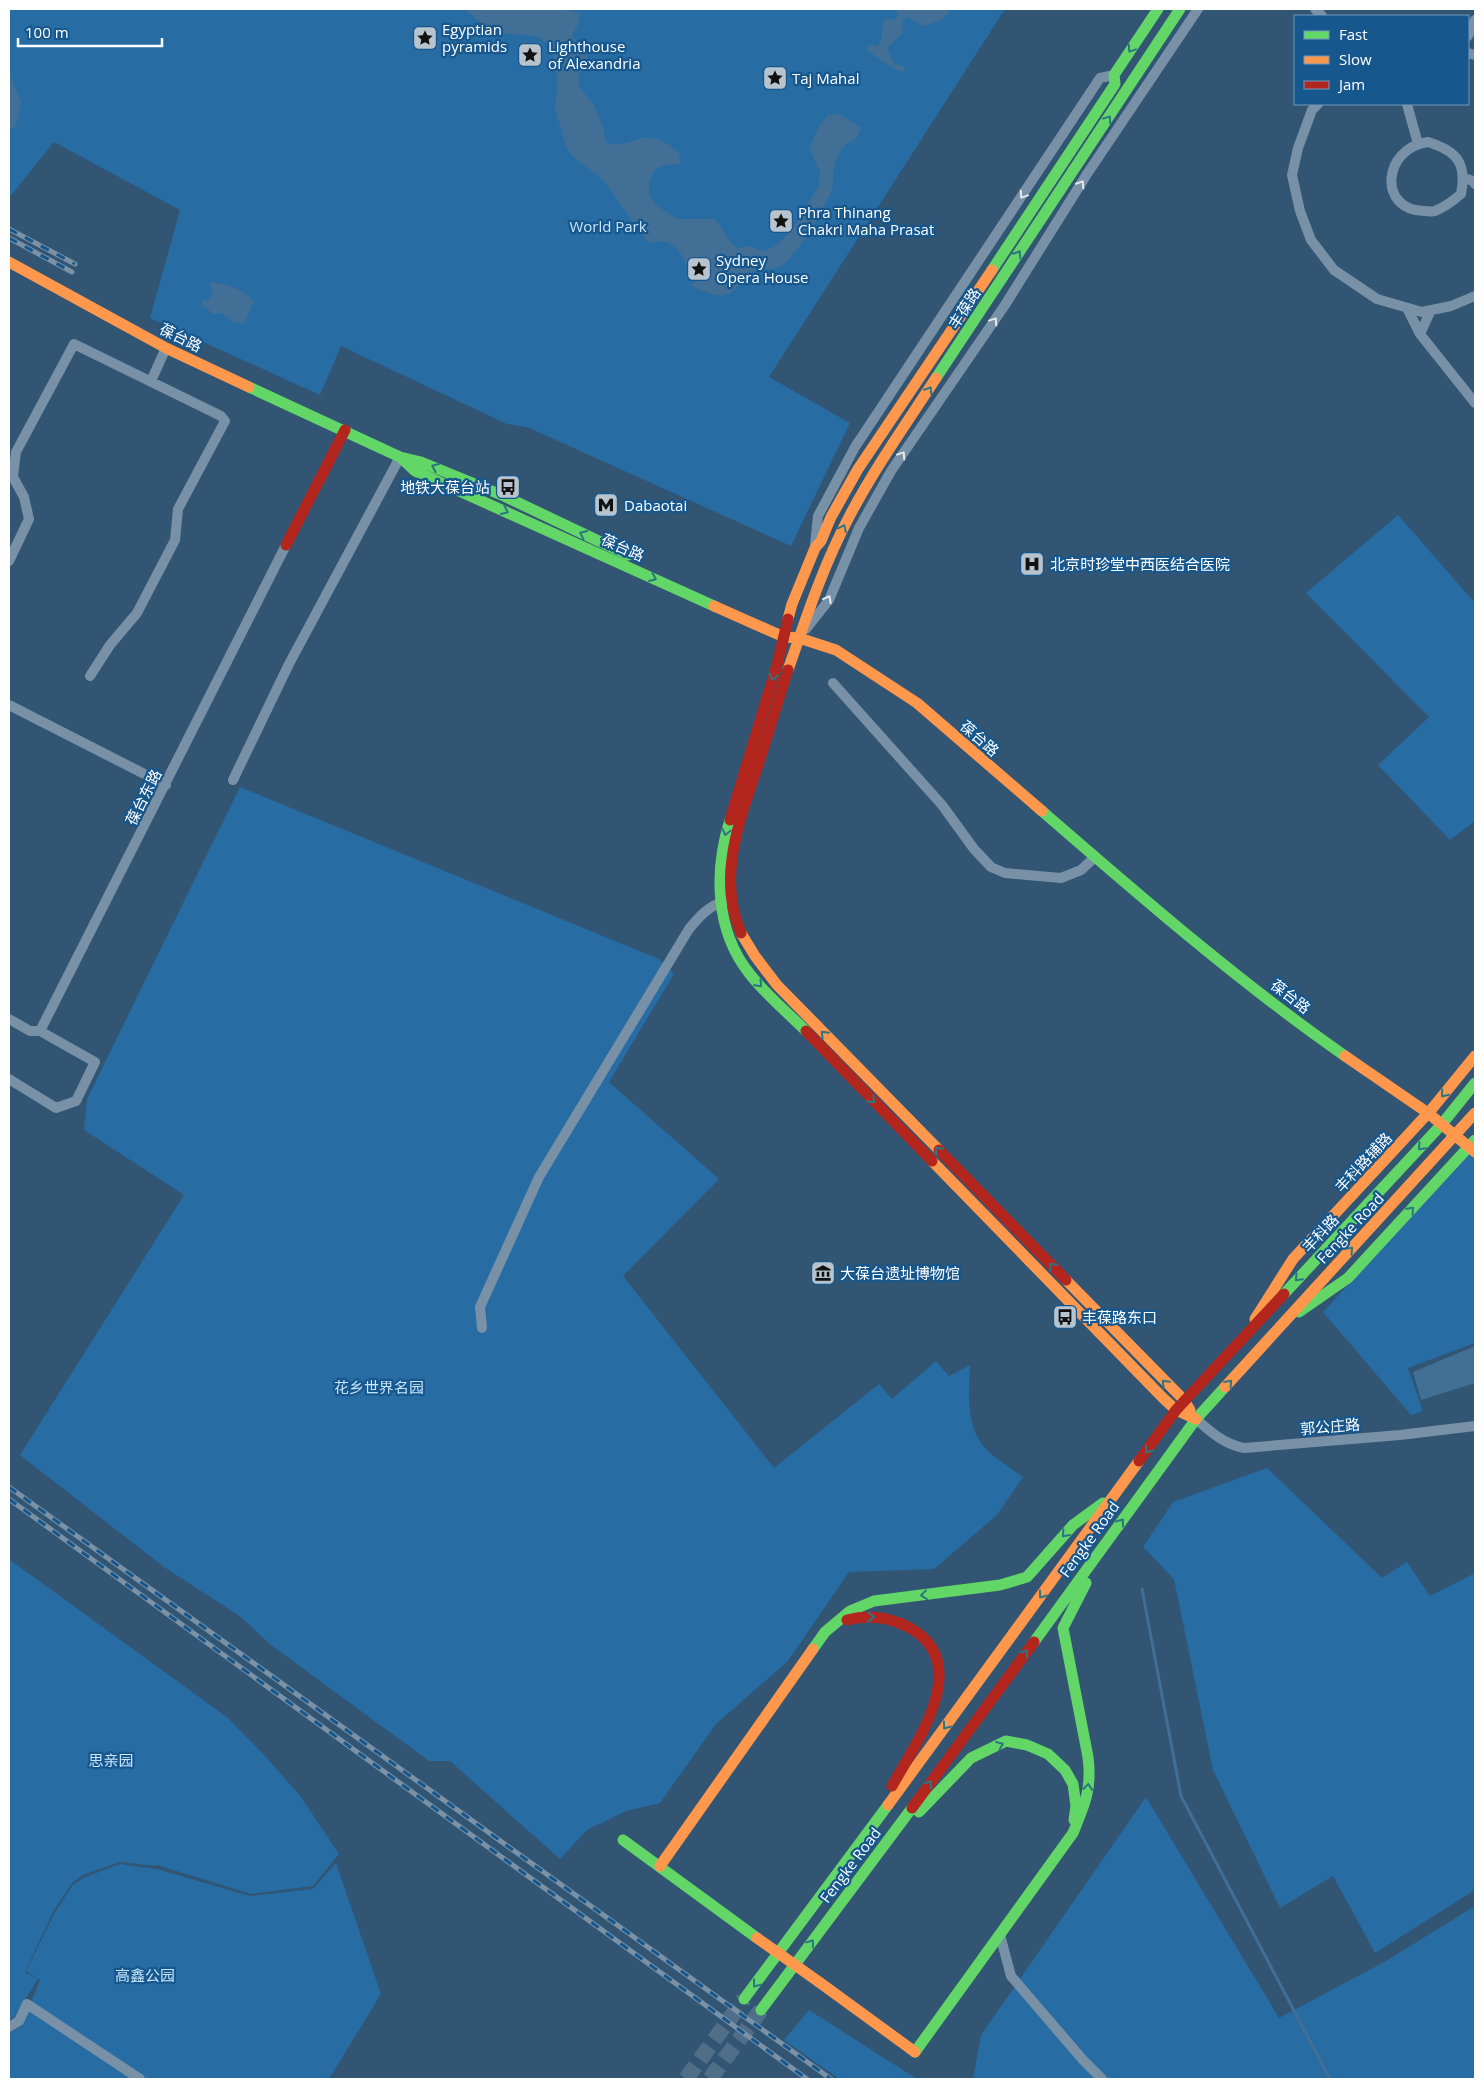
<svg xmlns="http://www.w3.org/2000/svg" width="1484" height="2088" font-family="'Open Sans','Noto Sans SC',sans-serif">
	<style>
		.green { fill: #276ca3 }
		.water { fill: #416f96 }
		.lines { fill: none; stroke-linecap: round; stroke-linejoin: round }
		.stream { stroke: #416f96; stroke-width: 3 }
		.primary-tunnel { stroke: #506e88; stroke-width: 16; stroke-dasharray: 16 8; stroke-linecap: butt }
		.street { stroke: #7891a6; stroke-width: 10 }
		.fast { stroke: #63d668; stroke-width: 11 }
		.slow { stroke: #ff974d; stroke-width: 11 }
		.jam { stroke: #b3261e; stroke-width: 11 }
		.rail-casing { stroke: #7a91a6; stroke-width: 5 }
		.rail { stroke: #16578e; stroke-width: 3; stroke-dasharray: 9; stroke-linecap: butt }
		.slow-bridge { stroke: #ff974d; stroke-width: 11 }
		.oneway { stroke: #297784 }
		.oneway2 { stroke: #e4e9ed }
		.labels { text-anchor: middle; dominant-baseline: central; stroke-width: 4.5; stroke-linejoin: round; paint-order: stroke }
		.poi-label { font-size: 15px; fill: #fff; stroke: #16578e; text-anchor: start }
		.park-label { font-size: 15px; fill: #c8e5fb; stroke: #16578e }
		.street-label { font-size: 15px; fill: #fff; stroke: #16578e }
	</style>
	<rect width="100%" height="100%" fill="#315573"/>
	<path class="green" d="M9 9H1005L769 377 850 423 791 546 527 427 507 424 341 346 320 395 150 318 180 210 54 142 9 198Z
		M1398 515 1475 603V821L1450 840 1378 765 1429 717 1306 593Z
		M240 787 659 959 674 974 609 1082 719 1179 623 1276 774 1468 879 1384 892 1399 936 1361 949 1376 970 1365C969 1394 965 1429 988 1451 999 1461 1012 1469 1023 1477L997 1515 934 1569 849 1572 788 1661 716 1724 660 1803 626 1811 587 1830 560 1859 450 1761H429L271 1645 241 1617 164 1567 20 1455 184 1195 84 1130 87 1099Z
		M1469 1153 1475 1159V1343L1408 1368 1423 1411 1411 1415 1323 1312Z
		M1267 1468 1382 1578 1407 1562 1430 1596 1475 1573V1890L1375 1953 1333 1876 1280 1908 1213 1770 1174 1579 1143 1547 1173 1502Z
		M9 1559 228 1718 266 1757 301 1797 339 1854 313 1886 251 1894 157 1865H154L156 1866 120 1862 83 1875 72 1883 53 1912 25 1972 38 1979 14 2017 9 2020Z
		M1146 1797 1279 2018 1386 1961 1475 1906V2079H973L981 2035Z
		M336 1863 381 1994 329 2079H9V2033L22 2026 40 1980 26 1971 54 1914 72 1886 83 1878 120 1864 157 1869 250 1896 313 1889Z
		M809 2010 917 2079H839L784 2040Z"/>
	<path class="water" d="M464 9H564L581 13 578 25 572 35 587 54V66L578 75 580 87 595 107 604 130 606 142 618 145 643 138 657 139 668 144 678 152 681 164 665 165 654 171 649 183V195L656 205 677 219H715C724 229 726 239 737 248L750 246 762 251 774 247 793 229 819 185 820 172 809 148 820 125 828 115 840 114 861 128 856 139 845 145 838 155 834 167 832 191 809 234 786 263 775 269 762 268 740 276C739 280 738 286 736 288 724 303 703 291 690 285L711 272 708 260 696 257 686 264C678 245 668 238 648 243L603 180 573 157 566 146 555 108 558 77 550 45 536 36 498 33 486 27Z
		M895 9H952L942 20 924 26 908 17 903 20 902 27 904 32 887 48 894 63 906 68 902 72C896 71 868 52 866 48L871 44 876 46 881 42 883 23 886 18 895 20 898 14Z
		M9 72 21 102 16 126 9 130Z
		M211 282C229 284 240 288 254 301L244 324 232 322 221 313 213 314 201 303 203 300 210 299 213 291 210 286Z
		M1475 1346V1383L1421 1400 1413 1372Z"/>
	<g class="lines">
		<path class="stream" d="M1142 1589 1181 1796 1330 2079"/>
		<path class="primary-tunnel" d="M686 2079 744 1999
			M710 2079 761 2010"/>
		<path class="street" d="M1315 9 1322 16
			M1468 36 1475 20
			M1468 53 1475 55
			M1318 104 1312 110 1298 148 1292 175 1300 211 1311 240 1334 270 1377 299 1422 312 1451 306 1475 296
			M1407 104 1418 144
			M1428 142C1457 151 1467 163 1461 194 1454 200 1445 207 1435 211 1432 212 1428 211 1424 211 1377 210 1383 148 1428 142Z
			M1464 178 1473 181 1475 184
			M1407 308 1420 334 1431 310
			M1420 334 1475 403
			M151 381 166 348
			M815 545 818 516 855 447 1100 78 1114 75
			M9 561 29 519 24 497 13 477 16 452 74 344 221 416 225 421 178 509 175 540 137 613 110 645 90 676
			M806 629 829 600 859 528 891 471 1005 305 1087 174 1198 9
			M833 683 942 805 974 849 991 867 1005 873 1061 878 1081 870 1095 857
			M9 705 166 785
			M233 780 289 664 400 457
			M9 1019 30 1031H40L286 545
			M9 1079 56 1108 76 1101 95 1062 40 1031
			M482 1328 480 1307 539 1177 689 929C698 918 710 904 725 902
			M1196 1419C1212 1433 1224 1444 1244 1448L1400 1435 1475 1426
			M1000 1935 1011 1976 1083 2060 1102 2079
			M9 2027 19 2021 27 2004 140 2079"/>
		<path class="fast" d="M992 270 1115 84 1114 75 1158 9
			M936 378 1180 9
			M249 387 400 457 421 462 504 496 628 555
			M400 457 415 471 714 606
			M1042 811C1140 896 1239 982 1345 1056
			M730 820C714 871 715 930 749 973 765 994 787 1012 806 1031
			M1284 1294 1442 1124 1475 1083
			M1299 1312 1348 1278 1475 1140
			M1034 1642 1196 1419 1225 1387
			M813 1649 825 1632 850 1611 874 1601 1000 1585 1027 1577 1073 1525 1103 1503
			M919 1812 971 1758 1006 1741 1027 1745 1048 1754 1065 1770 1073 1784 1076 1806 1074 1820
			M623 1840 757 1938
			M744 1999 888 1805
			M761 2010 912 1808
			M915 2052 1073 1833C1085 1804 1092 1789 1088 1757L1063 1628 1086 1583"/>
		<path class="slow" d="M9 262 166 348 249 387
			M714 606 784 637 799 638 836 650 917 703 1042 811
			M788 619 792 604 815 548 821 541 831 517 858 469 992 270
			M788 670C806 618 823 566 849 517 874 469 906 424 936 378
			M741 933 755 956 777 985 939 1150
			M1345 1056 1428 1113 1475 1152
			M932 1161 1163 1398 1176 1410 1196 1419
			M1066 1280 1184 1400 1190 1410
			M1255 1319 1293 1259 1431 1110 1475 1056
			M1225 1387 1475 1113
			M888 1805 1139 1461
			M660 1866 813 1649
			M819 1982 915 2052"/>
		<path class="jam" d="M286 545 345 430
			M730 820 777 665 788 619
			M741 933C716 876 741 817 759 762 769 731 778 700 788 670
			M806 1031 932 1161
			M939 1150 1066 1280
			M1139 1461 1176 1410 1284 1294
			M847 1620C869 1614 890 1617 910 1628 974 1664 916 1743 892 1786
			M912 1808 1034 1642"/>
		<defs>
			<path id="rail" d="M9 229 75 264
				M9 238 72 272
				M9 1487 831 2079
				M9 1499 807 2079"/>
		</defs>
		<use href="#rail" class="rail-casing"/>
		<use href="#rail" class="rail"/>
		<path class="slow-bridge" d="M757 1938 819 1982"/>
	</g>
	<defs><path id="oneway-chevron" d="M-2-3.5L2.5 0L-2 3.5" fill="none" stroke-width="1.6" stroke-linecap="round" stroke-linejoin="round" transform="scale(1.25)"/></defs>
	<g class="oneway">
		<use href="#oneway-chevron" transform="translate(1131 49) rotate(124)"/>
		<use href="#oneway-chevron" transform="translate(1108 119) rotate(-56)"/>
		<use href="#oneway-chevron" transform="translate(1018 254) rotate(-57)"/>
		<use href="#oneway-chevron" transform="translate(929 390) rotate(-57)"/>
		<use href="#oneway-chevron" transform="translate(435 467) rotate(-157)"/>
		<use href="#oneway-chevron" transform="translate(505 511) rotate(24)"/>
		<use href="#oneway-chevron" transform="translate(843 528) rotate(-64)"/>
		<use href="#oneway-chevron" transform="translate(583 534) rotate(-155)"/>
		<use href="#oneway-chevron" transform="translate(653 578) rotate(24)"/>
		<use href="#oneway-chevron" transform="translate(773 677) rotate(107)"/>
		<use href="#oneway-chevron" transform="translate(726 832) rotate(103)"/>
		<use href="#oneway-chevron" transform="translate(759 984) rotate(47)"/>
		<use href="#oneway-chevron" transform="translate(824 1034) rotate(-134)"/>
		<use href="#oneway-chevron" transform="translate(1444 1094) rotate(129)"/>
		<use href="#oneway-chevron" transform="translate(872 1100) rotate(46)"/>
		<use href="#oneway-chevron" transform="translate(1421 1147) rotate(133)"/>
		<use href="#oneway-chevron" transform="translate(938 1150) rotate(-134)"/>
		<use href="#oneway-chevron" transform="translate(1411 1210) rotate(-47)"/>
		<use href="#oneway-chevron" transform="translate(1350 1250) rotate(-47)"/>
		<use href="#oneway-chevron" transform="translate(1052 1266) rotate(-134)"/>
		<use href="#oneway-chevron" transform="translate(1298 1278) rotate(133)"/>
		<use href="#oneway-chevron" transform="translate(1165 1383) rotate(-134)"/>
		<use href="#oneway-chevron" transform="translate(1229 1383) rotate(-48)"/>
		<use href="#oneway-chevron" transform="translate(1148 1450) rotate(126)"/>
		<use href="#oneway-chevron" transform="translate(1121 1522) rotate(-54)"/>
		<use href="#oneway-chevron" transform="translate(1065 1534) rotate(132)"/>
		<use href="#oneway-chevron" transform="translate(924 1595) rotate(173)"/>
		<use href="#oneway-chevron" transform="translate(1042 1595) rotate(126)"/>
		<use href="#oneway-chevron" transform="translate(871 1617) rotate(1)"/>
		<use href="#oneway-chevron" transform="translate(1025 1653) rotate(-54)"/>
		<use href="#oneway-chevron" transform="translate(946 1726) rotate(126)"/>
		<use href="#oneway-chevron" transform="translate(1000 1745) rotate(-23)"/>
		<use href="#oneway-chevron" transform="translate(929 1784) rotate(-53)"/>
		<use href="#oneway-chevron" transform="translate(1088 1787) rotate(-83)"/>
		<use href="#oneway-chevron" transform="translate(811 1943) rotate(-53)"/>
		<use href="#oneway-chevron" transform="translate(756 1984) rotate(127)"/>
	</g>
	<g class="oneway2">
		<use href="#oneway-chevron" transform="translate(1081 184) rotate(-58)"/>
		<use href="#oneway-chevron" transform="translate(1023 195) rotate(124)"/>
		<use href="#oneway-chevron" transform="translate(994 321) rotate(-56)"/>
		<use href="#oneway-chevron" transform="translate(902 455) rotate(-56)"/>
		<use href="#oneway-chevron" transform="translate(828 599) rotate(-62)"/>
	</g>
	<defs>
		<symbol id="sight-square" viewBox="-11 -11 22 22"><rect x="-9" y="-9" width="18" height="18" rx="4" fill="#b7c4ce" stroke="#16578e"/><path d="M0-6L1.8-2.2L6-1.7L2.9 1.2L3.7 5.4L0 3.3L-3.7 5.4L-2.9 1.2L-6-1.7L-1.8-2.2Z" fill="#111"/></symbol>
		<symbol id="bus-square" viewBox="-11 -11 22 22"><rect x="-9" y="-9" width="18" height="18" rx="4" fill="#b7c4ce" stroke="#16578e"/><path d="M-5-6H5V4H4V6H2V4H-2V6H-4V4H-5ZM-3.5-4V0h7V-4ZM-3.5 1.2v1.5H-2V1.2ZM2 1.2v1.5H3.5V1.2Z" fill="#111"/></symbol>
		<symbol id="metro-square" viewBox="-11 -11 22 22"><rect x="-9" y="-9" width="18" height="18" rx="4" fill="#b7c4ce" stroke="#16578e"/><path d="M-5.5 5V-5H-3L0 0L3-5H5.5V5H3V-.5L0 4L-3-.5V5Z" fill="#111"/></symbol>
		<symbol id="hospital-square" viewBox="-11 -11 22 22"><rect x="-9" y="-9" width="18" height="18" rx="4" fill="#b7c4ce" stroke="#16578e"/><path d="M-5-5h3v3.5h4V-5h3V5h-3V1.5h-4V5h-3Z" fill="#111"/></symbol>
		<symbol id="museum-square" viewBox="-11 -11 22 22"><rect x="-9" y="-9" width="18" height="18" rx="4" fill="#b7c4ce" stroke="#16578e"/><path d="M0-6L6-3V-2H-6V-3ZM-5-1h2V3h-2ZM-1-1h2V3h-2ZM3-1h2V3H3ZM-6 4H6V6H-6Z" fill="#111"/></symbol>
	</defs>
	<g fill-rule="evenodd">
		<use href="#sight-square" x="411" y="24" width="28" height="28"/>
		<use href="#sight-square" x="516" y="41" width="28" height="28"/>
		<use href="#sight-square" x="761" y="64" width="28" height="28"/>
		<use href="#sight-square" x="767" y="207" width="28" height="28"/>
		<use href="#sight-square" x="685" y="255" width="28" height="28"/>
		<use href="#bus-square" x="494" y="473" width="28" height="28"/>
		<use href="#metro-square" x="592" y="491" width="28" height="28"/>
		<use href="#hospital-square" x="1018" y="550" width="28" height="28"/>
		<use href="#museum-square" x="809" y="1259" width="28" height="28"/>
		<use href="#bus-square" x="1051" y="1303" width="28" height="28"/>
	</g>
	<g class="labels">
		<g class="poi-label">
			<text x="442" y="29">Egyptian<tspan x="442" dy="17">pyramids</tspan></text>
			<text x="548" y="46">Lighthouse<tspan x="548" dy="17">of Alexandria</tspan></text>
			<text x="792" y="78">Taj Mahal</text>
			<text x="798" y="212">Phra Thinang<tspan x="798" dy="17">Chakri Maha Prasat</tspan></text>
			<text x="716" y="260">Sydney<tspan x="716" dy="17">Opera House</tspan></text>
			<text x="490" y="487" text-anchor="end">地铁大葆台站</text>
			<text x="624" y="505">Dabaotai</text>
			<text x="1050" y="564">北京时珍堂中西医结合医院</text>
			<text x="840" y="1273">大葆台遗址博物馆</text>
			<text x="1082" y="1317">丰葆路东口</text>
		</g>
		<g class="park-label">
			<text x="608" y="226">World Park</text>
			<text x="379" y="1387">花乡世界名园</text>
			<text x="111" y="1760">思亲园</text>
			<text x="145" y="1975">高鑫公园</text>
		</g>
		<g class="street-label">
			<text transform="translate(964 308) rotate(-57)">丰葆路</text>
			<text transform="translate(181 337) rotate(26)">葆台路</text>
			<text transform="translate(623 547) rotate(24)">葆台路</text>
			<text transform="translate(980 738) rotate(41)">葆台路</text>
			<text transform="translate(143 797) rotate(-63)">葆台东路</text>
			<text transform="translate(1291 996) rotate(38)">葆台路</text>
			<text transform="translate(1363 1162) rotate(-47)">丰科路辅路</text>
			<text transform="translate(1350 1228) rotate(-47)">Fengke Road</text>
			<text transform="translate(1320 1233) rotate(-47)">丰科路</text>
			<text transform="translate(1330 1426) rotate(-5)">郭公庄路</text>
			<text transform="translate(1089 1539) rotate(-54)">Fengke Road</text>
			<text transform="translate(850 1865) rotate(-53)">Fengke Road</text>
		</g>
	</g>
	<rect width="1484" height="2088" fill="none" stroke="#ffffff" stroke-width="20"/>
	<rect x="1294" y="15" width="175" height="90" fill="#16578e" stroke="#739abb"/>
	<rect x="1304" y="31" width="25" height="8" fill="#63d668" stroke="#739abb"/>
	<text x="1339" y="40" font-size="15" fill="#ffffff">Fast</text>
	<rect x="1304" y="56" width="25" height="8" fill="#ff974d" stroke="#739abb"/>
	<text x="1339" y="65" font-size="15" fill="#ffffff">Slow</text>
	<rect x="1304" y="81" width="25" height="8" fill="#b3261e" stroke="#739abb"/>
	<text x="1339" y="90" font-size="15" fill="#ffffff">Jam</text>
	<path d="M18 38v8h144v-8" fill="none" stroke="#ffffff" stroke-width="2.5"/>
	<text x="25" y="38" font-size="15" fill="#ffffff" stroke="#16578e" stroke-width="4" paint-order="stroke">100 m</text>
</svg>
